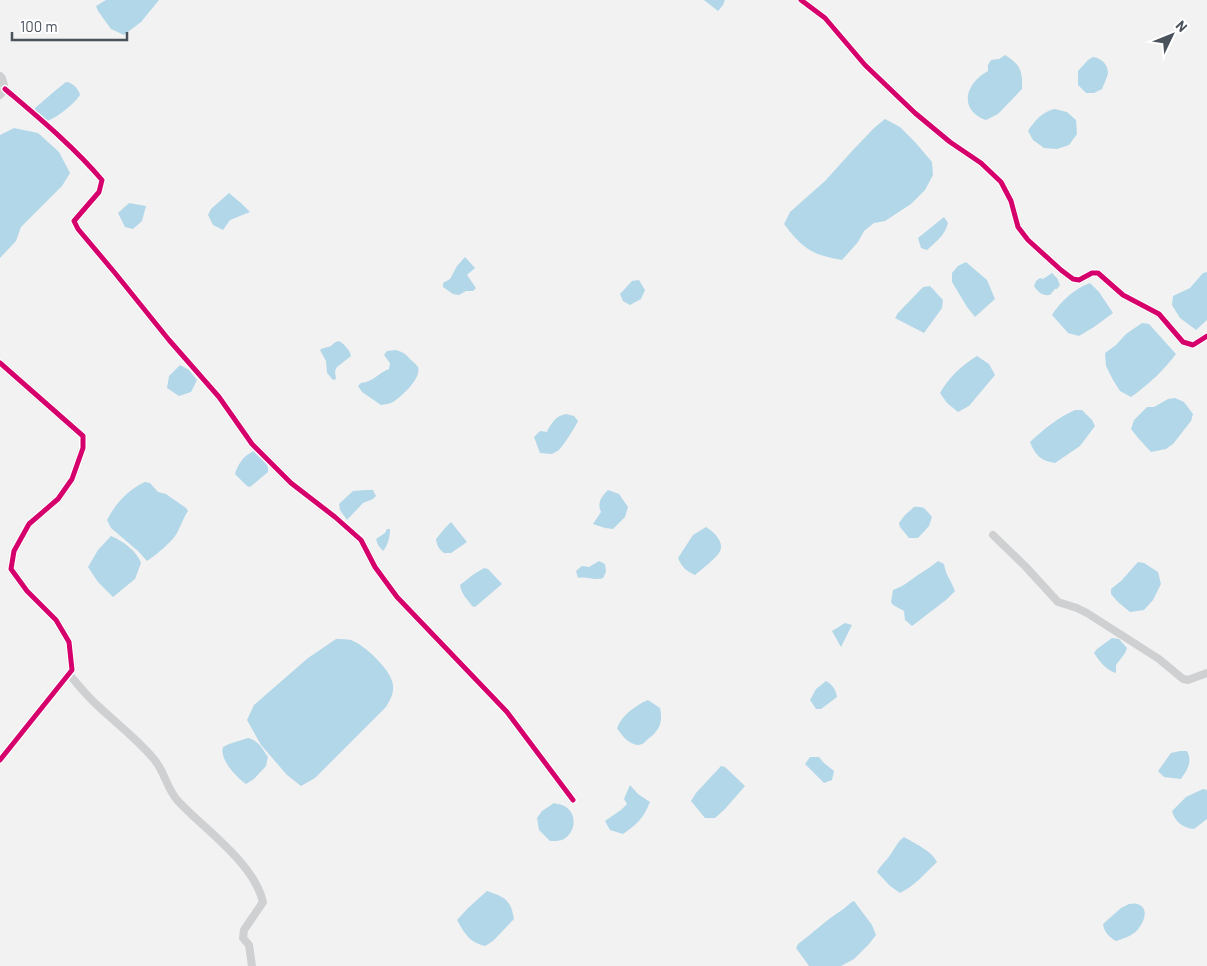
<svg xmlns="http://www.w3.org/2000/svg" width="1207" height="966" font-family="Barlow,sans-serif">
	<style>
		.water { fill: #b2d7e8 }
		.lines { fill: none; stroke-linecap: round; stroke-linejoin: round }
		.street { stroke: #ced0d2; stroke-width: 8 }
		.cycleway-casing { stroke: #fff; stroke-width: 8 }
		.cycleway { stroke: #d6006c; stroke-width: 5 }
	</style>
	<rect width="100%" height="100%" fill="#f2f2f2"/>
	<path class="water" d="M106 0H159L141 22 124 35 111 29 98 11 96 6Z
		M704 0H725L723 5 718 11Z
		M1005 55C1020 64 1023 71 1022 89L998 114 986 120C958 110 965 83 988 71V65L991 60 999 59Z
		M1093 57C1101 58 1108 64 1108 73 1107 78 1104 84 1102 89L1094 93H1086L1078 85V71L1088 60Z
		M66 82C72 82 79 89 80 95 75 103 56 119 46 121L35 111V108L56 90Z
		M1055 109 1067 112 1076 120 1077 134 1069 145 1057 149 1044 148 1033 140 1028 131C1034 121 1043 111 1055 109Z
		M885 119 900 127 915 142 932 162 933 175 925 190 911 204 885 221 874 223 864 231 858 242 842 260C812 255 802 248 784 224L790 212 825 181 853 150 874 128Z
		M14 128 38 133 59 152 70 173 62 186 21 227 16 241 0 258V135Z
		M229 193 242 204 250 212 230 220 223 230 213 225 208 215 211 209Z
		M129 203 146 206 142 221 133 229 125 227 118 213Z
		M944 217 948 223C945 235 936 242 927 250L921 248 918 238Z
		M465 257 475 268 467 275 476 288 473 291H466L459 295 453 294 443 287V283L450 279 457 266Z
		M966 262 987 280 995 299 975 317 967 307 952 282V273L958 266Z
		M1207 272V320L1196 330 1180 318 1172 305 1173 296 1190 288 1203 273Z
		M1052 273 1057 278 1060 285 1057 289H1055L1050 295C1042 296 1038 292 1034 286L1036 281 1040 278 1043 279Z
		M639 280 645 290 641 299 630 305 623 301 620 294 632 281Z
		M1090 283 1099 292 1113 313 1094 327 1079 336 1068 333 1052 315C1060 302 1075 288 1090 283Z
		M930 286 943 300 942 308 924 333 895 318 898 313 923 287Z
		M1142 323 1149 324 1176 354C1163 371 1148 385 1131 397L1120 391 1113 380 1106 366 1105 353 1116 345 1126 334Z
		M339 341C344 344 350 350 351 356L337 367 335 371 336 379 333 380 327 373 326 361 320 350C324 347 327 348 331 346 334 343 335 342 339 341Z
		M396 350C402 352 405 353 409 358 412 361 416 364 418 367 422 378 401 397 393 402 389 404 385 404 381 405L362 392 358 386 361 383C373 382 378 373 389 369L390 363 384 355 387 351Z
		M977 356 989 364 995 375 969 406 958 412 947 403 940 393C949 377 961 366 977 356Z
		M180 365 189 370 197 380 191 392 179 396 167 388 169 376Z
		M1175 398 1184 402 1193 414 1191 421 1173 444 1166 449 1151 452 1139 439 1131 429 1134 420 1147 407H1154L1168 399Z
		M1075 410H1082L1092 420 1095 426 1080 446 1055 463C1041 461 1035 455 1030 442 1044 429 1057 418 1075 410Z
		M566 414 574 416 578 421C576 426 563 446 559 450 557 451 554 453 552 454L540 453 534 437 540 431 548 432 547 431C553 422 555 416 566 414Z
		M254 451C262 457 269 461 268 472L250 487 247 486 235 474C238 464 243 456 254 451Z
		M145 482 150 483 158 492 166 494 186 508 188 511C183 518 181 526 177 533 173 541 155 556 147 561L138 551 111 528 107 520C115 504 129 489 145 482Z
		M365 490H373L376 496 373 499 363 503 347 520 340 510 339 504 353 491Z
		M608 490 619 494 628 507 625 517 613 529 605 528 593 524 601 512C597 503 601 497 608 490Z
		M914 507C925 506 926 510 932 517L929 526 918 538H909L900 527 899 523 905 515Z
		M451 522 467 542 451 553H444C439 549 437 546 436 539L445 528Z
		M706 527C714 532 726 543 719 553 716 558 700 571 695 575 686 571 682 567 678 558L693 535Z
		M387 529H390C390 537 388 545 383 551L378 545 376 539 385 533Z
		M111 536C123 541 137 551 141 563L135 579 113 597 98 582 88 567 98 550Z
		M599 561 605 564 606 572 603 578C595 581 586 576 578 578L576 571 582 566 589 567Z
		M938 561 944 564C946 576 951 580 955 591L946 600 912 626 905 620 904 611 893 605 891 602 893 590C905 586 911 579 921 573 927 569 932 566 938 561Z
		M1138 562 1144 563 1158 572 1161 584 1153 600 1144 610 1130 612 1118 602 1111 594V589L1121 581Z
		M484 568 488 569 502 584 475 607 472 606C467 598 462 596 460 585L474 574Z
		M845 623 852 625 841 647 832 631Z
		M1112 638 1119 639 1127 648 1125 653 1116 665V673C1106 670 1100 662 1094 653L1097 649Z
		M336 639C341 639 347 639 351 640 365 645 392 671 393 685 394 694 390 700 386 707L315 778 301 786 287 775 261 745 247 720 254 705 308 658Z
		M826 681C833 685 836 690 837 697L821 709H816L810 700 816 689Z
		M648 700 660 708C663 722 660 730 648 739 645 742 642 745 638 745 630 745 621 735 617 728 622 715 636 705 648 700Z
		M248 738C259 741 262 748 268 757L266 766 254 779 246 784C237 778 219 759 223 747L229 744Z
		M1180 751H1187C1193 762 1187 770 1181 779L1164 777 1158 771 1171 753Z
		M810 757H819L824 763 834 771 832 780 824 783 805 764Z
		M721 766 725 767 745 786 725 809 715 818H705L691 801 696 793Z
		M630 785 638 794 650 802C643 819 637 824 623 834L610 830 605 821 621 810 627 804 624 799Z
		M1203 789 1207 790V819L1194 829C1183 828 1175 822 1172 811L1186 797Z
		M554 803C555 804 561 804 562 805 578 811 577 833 562 840 558 841 554 841 550 841L539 830 537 818 542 811Z
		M904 837C914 843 932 851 937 862 925 873 915 886 900 893L890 886 877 872C881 865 884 863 888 858 894 851 896 843 904 837Z
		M487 891C505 897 511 900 514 919L493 941 485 946C469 942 465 934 457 920L468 908Z
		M854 901 872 925 876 935 869 944 854 959 841 966H809L796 948 798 944C813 933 826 920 842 910 847 907 849 903 854 901Z
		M1129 904C1132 904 1135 903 1137 904 1152 908 1142 927 1134 933 1129 937 1122 939 1116 941 1109 937 1104 932 1103 924L1121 908Z"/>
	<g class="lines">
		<path class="street" d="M801 0 825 18 865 65 915 113 950 142 981 163 1001 182 1011 201 1018 227 1028 240 1061 270 1073 279 1079 280 1092 273H1098L1123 295 1159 314 1183 342 1193 345 1207 336
			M0 76 2 78 5 89 0 95
			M5 89C39 118 73 146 102 180L99 192 74 221 78 229 115 273 169 340 219 397 252 444 291 483 335 517 361 540 375 567 397 597 507 712 573 800
			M0 363 83 436V448L72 479 58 499 29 524 14 551 11 569 27 591 56 620 69 642 72 670 0 760
			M993 535 1025 566 1058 602 1077 608 1087 613 1159 659 1183 679 1188 680 1207 673
			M69 674C78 685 87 696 97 705 116 723 136 738 153 758 165 771 166 788 178 801 205 830 254 863 263 902L244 930 243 938 249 945 252 966"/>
		<defs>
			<path id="cycleway" d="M801 0 825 18 865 65 915 113 950 142 981 163 1001 182 1011 201 1018 227 1028 240 1061 270 1073 279 1079 280 1092 273H1098L1123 295 1159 314 1183 342 1193 345 1207 336
				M5 89C39 118 73 146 102 180L99 192 74 221 78 229 115 273 169 340 219 397 252 444 291 483 335 517 361 540 375 567 397 597 507 712 573 800
				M0 363 83 436V448L72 479 58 499 29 524 14 551 11 569 27 591 56 620 69 642 72 670 0 760"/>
		</defs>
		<use href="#cycleway" class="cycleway-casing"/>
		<use href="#cycleway" class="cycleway"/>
	</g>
	<g transform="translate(1172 35) rotate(47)" stroke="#ffffff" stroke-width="4" paint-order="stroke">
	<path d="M0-4L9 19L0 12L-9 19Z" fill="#4a525c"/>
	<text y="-8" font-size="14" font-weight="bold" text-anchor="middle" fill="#4a525c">N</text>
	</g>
	<path d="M12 32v8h115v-8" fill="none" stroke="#4a525c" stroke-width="2.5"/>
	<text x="20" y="32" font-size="15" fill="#4a525c" stroke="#ffffff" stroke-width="4" paint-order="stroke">100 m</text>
</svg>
